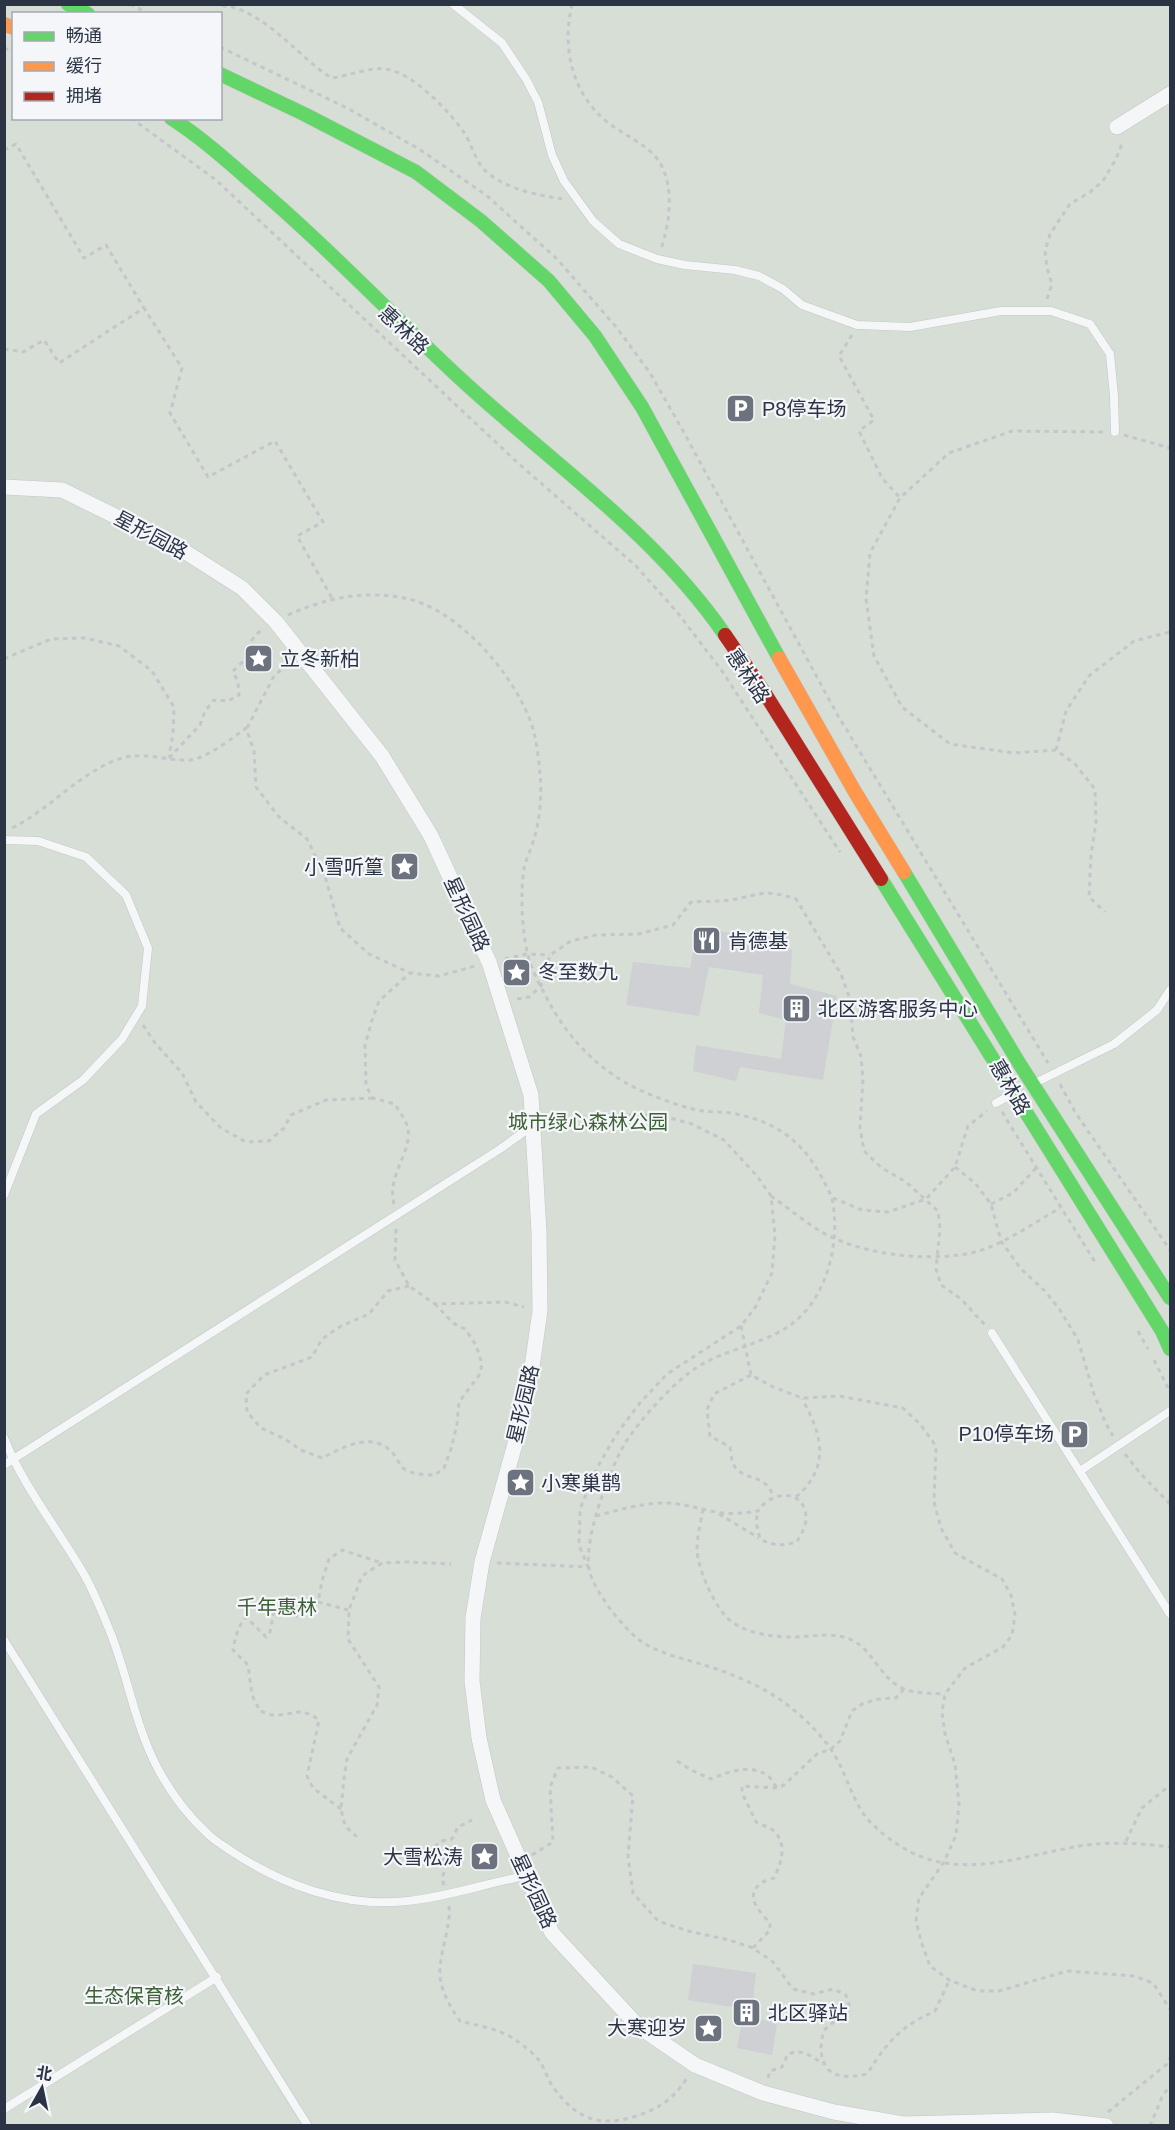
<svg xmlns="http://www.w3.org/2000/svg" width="1175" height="2130" font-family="Arial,'Noto Sans SC',sans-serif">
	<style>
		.green { fill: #d6ded6; fill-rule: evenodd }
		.building { fill: #ced0d3 }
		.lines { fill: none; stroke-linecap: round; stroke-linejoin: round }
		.lane-casing { stroke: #c4c6c8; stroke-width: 9 }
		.street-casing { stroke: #c4c6c8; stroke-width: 16 }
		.fast-casing { stroke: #c4c6c8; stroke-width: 15 }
		.slow-casing { stroke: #c4c6c8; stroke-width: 15 }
		.jam-casing { stroke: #c4c6c8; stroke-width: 15 }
		.path { stroke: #c5c6ca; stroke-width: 3; stroke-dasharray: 4.5 4.5; stroke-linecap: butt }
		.lane { stroke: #f5f6f7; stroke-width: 8 }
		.street { stroke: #f5f6f7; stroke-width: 15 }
		.fast { stroke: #63d668; stroke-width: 14 }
		.slow { stroke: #ff974d; stroke-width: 14 }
		.jam { stroke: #b3261e; stroke-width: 14 }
		.labels { text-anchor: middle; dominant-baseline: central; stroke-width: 4.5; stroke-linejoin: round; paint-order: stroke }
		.street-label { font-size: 20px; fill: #2b3445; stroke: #f4f6f9 }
		.poi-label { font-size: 20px; fill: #2b3445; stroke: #f4f6f9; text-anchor: start }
		.park-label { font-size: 20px; fill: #3f6138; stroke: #f4f6f9 }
	</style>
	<rect width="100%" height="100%" fill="#e6e8ea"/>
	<path class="green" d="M5 5H1170V2125L5 2126ZM14 14H220V118H14Z"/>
	<path class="building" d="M698 928 764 938 763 944 792 950 790 984 837 996 823 1080 740 1067 736 1081 693 1071 696 1045 781 1059 786 1020 759 1013 763 975 709 967 699 1016 626 1005 633 962 690 968Z
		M693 1964 756 1973 752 2010 688 2000Z
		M743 2016 777 2023 772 2055 737 2048Z"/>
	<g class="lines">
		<defs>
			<path id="lane" d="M453 4 502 43 526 79 538 102 552 155 564 181 593 221 619 244 657 259 685 265 735 270 759 276 783 289 802 305 857 325 910 327 1001 311H1051L1090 324 1110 354 1114 396 1115 432
				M4 840 38 841 86 857 126 895 148 948 142 1006 122 1039 83 1080 36 1114 4 1195
				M1035 1083 1114 1044 1157 1010 1170 990
				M996 1103 1014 1093
				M992 1333 1170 1614
				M4 1438C24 1488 59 1530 85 1576 95 1594 103 1614 111 1634 128 1677 135 1725 157 1767 170 1792 188 1816 209 1835 215 1841 224 1846 231 1851 282 1885 344 1908 407 1901 448 1897 486 1883 526 1876
				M4 1465 500 1149 532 1126
				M1080 1471 1170 1411
				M4 1640 308 2126
				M4 2109 217 1977"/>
			<path id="street" d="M1117 127 1170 94
				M4 487 62 490 176 546 242 588 276 622 382 756 431 836 489 962 531 1095 539 1232 540 1311 531 1374 522 1419 482 1562 473 1618 472 1681 479 1738 493 1800 552 1933 638 2026 695 2065 763 2093 834 2112 903 2124 1052 2120 1106 2126"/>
			<path id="fast" d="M68 4 88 14
				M220 74 304 114 416 172 481 221 549 281 595 336 642 407 779 658
				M171 118C199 136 224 158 249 180 320 240 384 307 451 370 543 457 652 529 725 635
				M904 872 1019 1063 1170 1298
				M881 879 1162 1331 1170 1349"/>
			<path id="slow" d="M4 24 14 28
				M779 658 855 792 904 872"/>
			<path id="jam" d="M725 635 764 692 881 879"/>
		</defs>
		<use href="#lane" class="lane-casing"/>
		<use href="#street" class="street-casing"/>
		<use href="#fast" class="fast-casing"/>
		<use href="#slow" class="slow-casing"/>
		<use href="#jam" class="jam-casing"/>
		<path class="path" d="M130 4 149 14
			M213 4C221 6 233 6 241 10 276 25 300 57 331 78 349 76 368 67 385 69 412 72 448 110 463 131 471 142 474 157 482 167 499 188 538 195 562 199
			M572 4C562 48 571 92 607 122 621 133 638 140 652 153 676 176 671 220 661 249
			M220 47 347 108 419 149 486 195 557 259 617 328 650 373 682 429 837 714 1048 1063
			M4 48 14 52
			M131 118 216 180 519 464 636 566 677 612 722 671 840 852
			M4 150 16 144 84 258 106 245 144 308
			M1047 299 1052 284 1047 268 1045 251 1050 234 1070 204 1090 192 1103 181 1116 159 1123 141
			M852 335 839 356 874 420 859 431 882 478 900 498
			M4 349 23 352 44 340 59 363 144 308 182 368 170 413 208 477 275 441 323 522 297 536 332 598
			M1103 432 1012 431 949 453 900 498 870 553 866 599 874 656 902 707 950 744 1014 753 1056 750 1075 764 1095 789 1096 822 1091 855 1089 897 1105 912
			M1124 435 1170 448
			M288 615C326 598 363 590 404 598 459 608 519 679 534 732 537 745 539 761 540 774 542 794 540 820 534 839 531 849 526 859 524 869 520 890 522 934 528 955 532 972 542 989 550 1004 571 1042 602 1073 642 1091 658 1098 676 1105 693 1109 707 1113 722 1111 736 1114 775 1122 800 1139 820 1174 825 1184 831 1193 833 1203 839 1241 829 1286 803 1314 773 1346 723 1346 689 1373 669 1388 637 1423 624 1445 609 1471 584 1538 589 1568 592 1589 621 1625 637 1638 656 1654 684 1658 707 1666 724 1671 741 1678 757 1686 784 1699 813 1724 830 1748 845 1769 850 1795 865 1816 873 1826 886 1837 897 1844 953 1882 1014 1858 1074 1847 1106 1841 1138 1843 1170 1847
			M4 659 51 639 84 638 119 646 152 671 174 707 173 735 169 756
			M247 728 274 676 287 665
			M1056 750 1066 711 1089 676 1134 641 1170 632
			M169 758 200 725 205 711 214 700 228 701 239 695 238 683 233 671C236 668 241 664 244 660 251 648 248 639 262 630
			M12 828C49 810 77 775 116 760 141 750 165 761 190 760 205 759 233 738 246 728L254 751 256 787 279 817 307 839 324 873 340 928 369 954 410 973 439 976 475 966
			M505 959 527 954 550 955
			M517 999 529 997 541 986 550 955 571 941 596 935 639 934 673 925 691 902C704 901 717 902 730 900 761 895 763 888 796 899L841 974 850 999 853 1037 861 1056 863 1079 860 1128 864 1151 882 1168 906 1182 938 1211 940 1228 936 1269 941 1285 961 1299 985 1325
			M143 1025 155 1043 182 1073 196 1102 221 1128 246 1142 269 1141 284 1128 291 1115 326 1100 373 1098
			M1060 1084 1075 1112 1170 1250
			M1002 1112 1095 1262
			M955 1167 975 1183 991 1204 1001 1241 1021 1269 1045 1291 1060 1310 1078 1340 1094 1394 1106 1424 1113 1436
			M771 1196C790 1209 815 1231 836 1239 875 1256 933 1262 975 1252 1003 1245 1035 1222 1060 1208
			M833 1198 862 1210 888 1212 926 1199 955 1167 968 1126 987 1111
			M394 1204C386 1174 415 1150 407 1125 404 1118 399 1111 395 1104L373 1098 366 1086 365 1045 372 1020 379 1001 410 973
			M991 1204 1013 1193 1036 1168
			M396 1229 395 1260 409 1286 435 1304 505 1302 524 1307
			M409 1286 388 1291 369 1314 341 1326 322 1339 312 1357 264 1375 246 1394 247 1412 261 1428 285 1439 301 1450 322 1458C344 1447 371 1431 392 1452 396 1456 398 1463 403 1468 410 1474 425 1475 435 1475L444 1468 451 1449 457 1424 459 1402 480 1374 482 1364 476 1345 465 1329 453 1323 435 1304
			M741 1326 751 1375 771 1386 802 1398 839 1396 903 1408 920 1424 936 1446 934 1502 941 1528 955 1553 1002 1579 1011 1595 1015 1615 1012 1635 1003 1647 965 1668 945 1694 942 1712 945 1734 955 1764 959 1804 956 1835 944 1862 919 1898 916 1921 921 1941 930 1966 949 1980 978 1991H999L1067 1971 1134 1976 1153 1983 1170 2009
			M1138 1331 1148 1349
			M1154 1360 1170 1392
			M751 1375 714 1394 707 1410 710 1436 730 1447C731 1452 731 1458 733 1463 740 1482 766 1472 773 1496
			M1125 1454 1140 1473 1170 1504
			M796 1497C831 1467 822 1434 802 1399
			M703 1509C701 1522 697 1536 697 1549 697 1568 716 1611 732 1622 749 1634 773 1637 793 1637 812 1637 833 1631 852 1640 874 1651 880 1679 904 1689 916 1694 933 1693 945 1694
			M719 1514 759 1538
			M596 1516C618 1510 642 1503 665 1503 683 1503 698 1509 716 1512 729 1515 744 1513 758 1511 770 1492 803 1487 806 1516 807 1525 801 1534 797 1542 782 1546 773 1546 760 1539L756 1522 758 1511
			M497 1563 588 1567 579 1545 580 1509 597 1468 616 1435 639 1404 667 1374 741 1326 756 1306 772 1273 775 1235 771 1196 757 1176 724 1140 692 1124 659 1115H597L546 1123
			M318 1602 348 1610
			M677 1761 693 1771 711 1779C728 1772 751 1763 768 1776 771 1778 774 1784 777 1788
			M341 1809 313 1788 307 1776 319 1720C299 1705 294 1716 273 1715 269 1715 264 1712 260 1711L252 1695 248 1665 233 1650C235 1638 238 1626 246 1617L266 1637 270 1632 274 1610 285 1609 299 1618 309 1612 318 1602 322 1581 329 1559 342 1550 382 1563
			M357 1837 345 1826 341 1809 344 1778 347 1759 377 1705 379 1687 348 1639 349 1610 362 1576 382 1563 407 1562 451 1564
			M1126 1841 1142 1808 1170 1785
			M532 1855 553 1842 550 1787 558 1768 591 1767 612 1777 633 1796 628 1856 633 1893 658 1921 688 1931 729 1940 753 1948 773 1962 793 1989 814 1994 833 1989 846 1995 850 2009C844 2015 828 2025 824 2031 822 2035 821 2045 821 2050 823 2078 844 2079 867 2074 888 2041 900 2027 935 2011L949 1981
			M444 1885 442 1879 447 1862 435 1854 436 1846 441 1841 452 1839 458 1827 472 1820
			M449 1906C451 1929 438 1956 440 1977 442 1993 451 2008 460 2021 479 2026 501 2029 517 2041 524 2046 536 2055 541 2063 546 2072 549 2083 556 2091 578 2119 599 2127 633 2117 657 2110 674 2099 687 2078
			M753 1948 770 1930V1923C761 1913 744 1897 760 1884 763 1881 770 1879 774 1878 781 1863 788 1845 774 1831 770 1827 761 1825 756 1822L742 1793V1786L777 1788 784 1785 817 1754 831 1749 840 1741 852 1711 864 1703 879 1699 896 1698 904 1689
			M768 2078 770 2071 782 2067 788 2054C802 2048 811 2056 823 2064
			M1108 2112 1167 2064 1170 2058
			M1150 2126 1162 2097 1170 2085"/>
		<use href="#lane" class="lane"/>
		<use href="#street" class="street"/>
		<use href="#fast" class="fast"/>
		<use href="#slow" class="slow"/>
		<use href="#jam" class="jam"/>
	</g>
	<defs>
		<symbol id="parking-square" viewBox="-11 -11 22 22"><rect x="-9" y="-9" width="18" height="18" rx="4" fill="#6c737f" stroke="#f4f6f9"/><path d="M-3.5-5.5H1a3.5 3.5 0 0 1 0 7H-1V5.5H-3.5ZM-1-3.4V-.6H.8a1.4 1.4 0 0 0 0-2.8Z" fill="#fff"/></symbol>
		<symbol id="sight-square" viewBox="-11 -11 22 22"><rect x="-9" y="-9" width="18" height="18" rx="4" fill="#6c737f" stroke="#f4f6f9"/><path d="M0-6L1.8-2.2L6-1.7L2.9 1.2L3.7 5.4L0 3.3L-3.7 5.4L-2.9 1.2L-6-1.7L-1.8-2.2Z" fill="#fff"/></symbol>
		<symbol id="restaurant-square" viewBox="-11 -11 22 22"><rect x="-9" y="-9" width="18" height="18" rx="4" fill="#6c737f" stroke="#f4f6f9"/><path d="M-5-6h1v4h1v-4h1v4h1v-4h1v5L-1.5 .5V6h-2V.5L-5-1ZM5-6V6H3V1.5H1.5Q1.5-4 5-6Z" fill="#fff"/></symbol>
		<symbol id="building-square" viewBox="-11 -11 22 22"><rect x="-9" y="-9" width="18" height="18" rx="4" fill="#6c737f" stroke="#f4f6f9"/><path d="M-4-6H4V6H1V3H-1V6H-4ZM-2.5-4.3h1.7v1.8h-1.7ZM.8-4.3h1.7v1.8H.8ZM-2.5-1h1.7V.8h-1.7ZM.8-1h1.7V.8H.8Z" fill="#fff"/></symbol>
	</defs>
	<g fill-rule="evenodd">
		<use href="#parking-square" x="724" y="392" width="33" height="33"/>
		<use href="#sight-square" x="242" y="642" width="33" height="33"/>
		<use href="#sight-square" x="388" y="850" width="33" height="33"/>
		<use href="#restaurant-square" x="690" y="924" width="33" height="33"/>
		<use href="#sight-square" x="500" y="956" width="33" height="33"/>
		<use href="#building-square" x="780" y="992" width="33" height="33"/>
		<use href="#parking-square" x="1058" y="1418" width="33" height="33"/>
		<use href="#sight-square" x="504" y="1466" width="33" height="33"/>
		<use href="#sight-square" x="468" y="1840" width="33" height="33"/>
		<use href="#building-square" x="730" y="1996" width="33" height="33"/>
		<use href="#sight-square" x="692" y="2012" width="33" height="33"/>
	</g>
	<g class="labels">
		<g class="street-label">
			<text transform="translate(404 330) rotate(43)">惠林路</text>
			<text transform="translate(151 535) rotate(28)">星形园路</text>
			<text transform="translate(748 676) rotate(56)">惠林路</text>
			<text transform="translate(467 914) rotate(65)">星形园路</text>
			<text transform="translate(1010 1087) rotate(60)">惠林路</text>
			<text transform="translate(523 1404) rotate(-77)">星形园路</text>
			<text transform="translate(534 1891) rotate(65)">星形园路</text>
		</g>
		<g class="poi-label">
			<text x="762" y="409">P8停车场</text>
			<text x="280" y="659">立冬新柏</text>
			<text x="384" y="867" text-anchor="end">小雪听篁</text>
			<text x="728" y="941">肯德基</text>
			<text x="538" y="972">冬至数九</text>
			<text x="818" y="1009">北区游客服务中心</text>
			<text x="1054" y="1434" text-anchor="end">P10停车场</text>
			<text x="541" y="1483">小寒巢鹊</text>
			<text x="463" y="1857" text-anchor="end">大雪松涛</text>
			<text x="768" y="2013">北区驿站</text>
			<text x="687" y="2028" text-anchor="end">大寒迎岁</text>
		</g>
		<g class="park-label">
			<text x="588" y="1122">城市绿心森林公园</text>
			<text x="277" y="1607">千年惠林</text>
			<text x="134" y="1996">生态保育核</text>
		</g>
	</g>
	<rect width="1175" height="2130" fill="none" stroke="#2b3445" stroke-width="12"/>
	<rect x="12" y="12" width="210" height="108" fill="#f4f6f9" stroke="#a4a8b1" stroke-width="1.5"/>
	<rect x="24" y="32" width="30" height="9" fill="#63d668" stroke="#a4a8b1" stroke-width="1.5"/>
	<text x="66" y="42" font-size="18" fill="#2b3445">畅通</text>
	<rect x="24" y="62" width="30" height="9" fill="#ff974d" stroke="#a4a8b1" stroke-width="1.5"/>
	<text x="66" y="72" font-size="18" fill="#2b3445">缓行</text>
	<rect x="24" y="92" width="30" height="9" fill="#b3261e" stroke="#a4a8b1" stroke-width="1.5"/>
	<text x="66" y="102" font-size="18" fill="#2b3445">拥堵</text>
	<g transform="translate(42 2088) rotate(9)" stroke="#f4f6f9" stroke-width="4.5" paint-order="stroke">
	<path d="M0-4.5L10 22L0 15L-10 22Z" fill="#2b3445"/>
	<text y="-9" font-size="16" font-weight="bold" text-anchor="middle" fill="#2b3445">北</text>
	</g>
</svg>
